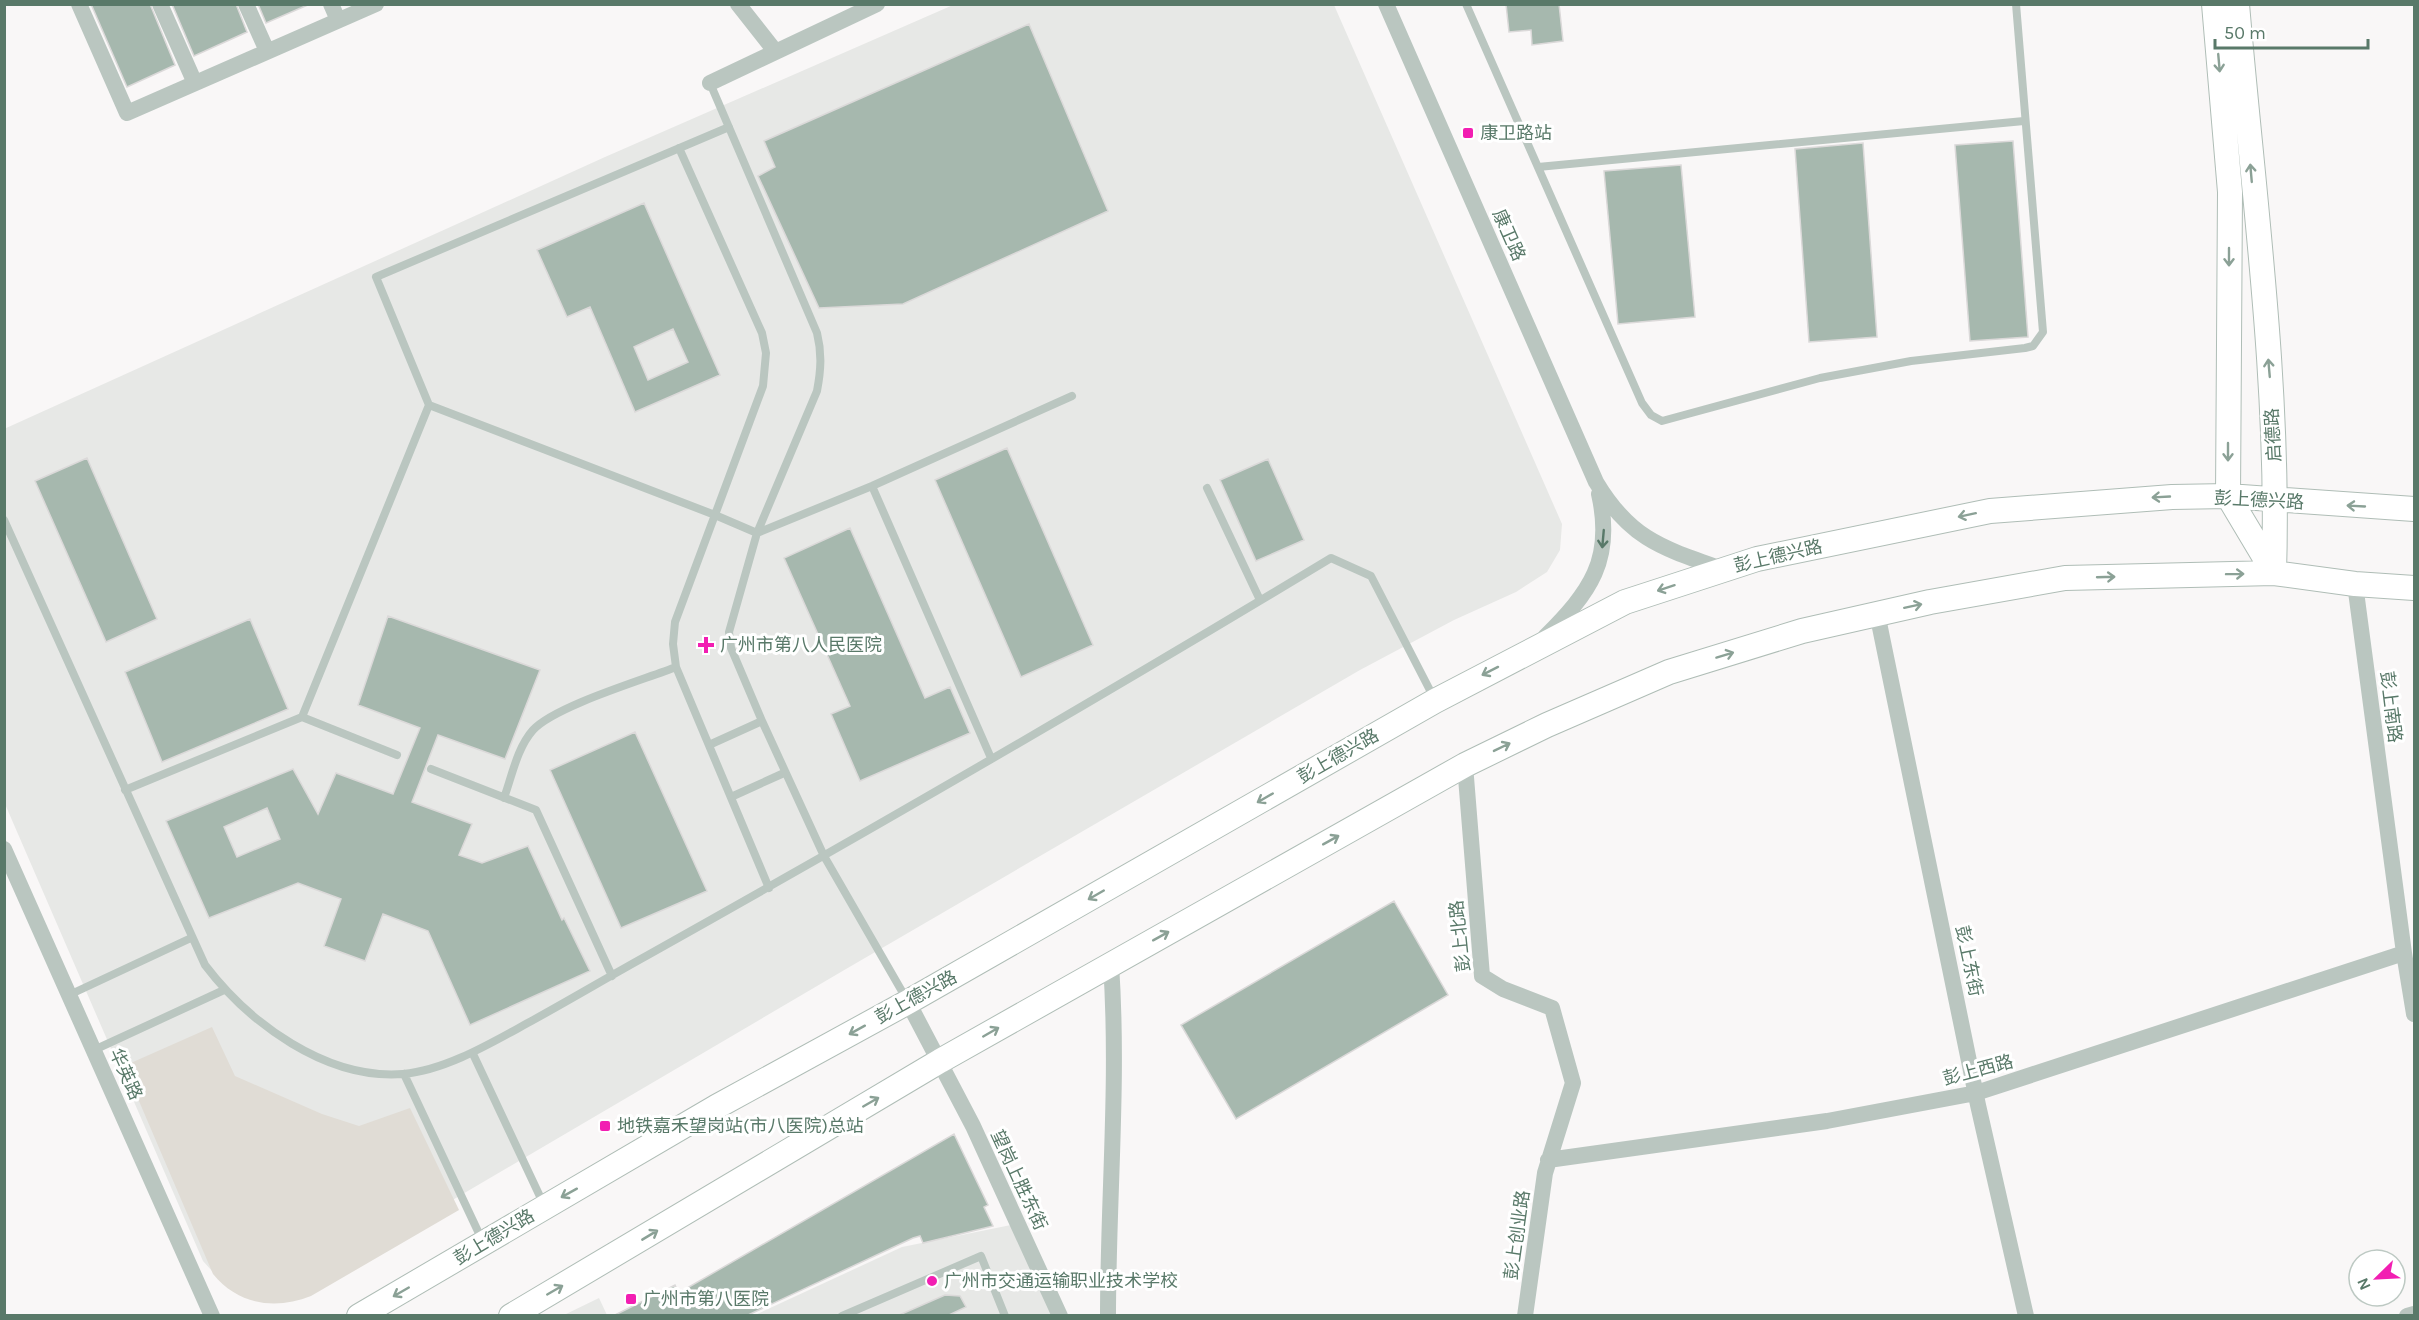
<svg xmlns="http://www.w3.org/2000/svg" width="2419" height="1320" font-family="Karla,'Noto Sans SC',sans-serif">
	<style>
		.built { fill: #e7e8e6 }
		.green { fill: #e0dcd5 }
		.building { fill: #a6b8ae; stroke: #dbd9d9; stroke-width: 1.5; fill-rule: evenodd }
		.lines { fill: none; stroke-linecap: round; stroke-linejoin: round }
		.secondary-casing { stroke: #afbdb6; stroke-width: 26 }
		.lane { stroke: #bac6c0; stroke-width: 8 }
		.street { stroke: #bac6c0; stroke-width: 16 }
		.secondary { stroke: #fff; stroke-width: 24 }
		.oneway { stroke: #8ba196 }
		.oneway2 { stroke: #597969 }
		.poi-dot { fill: #f21eb2; stroke: #fff; stroke-width: 2 }
		.labels { text-anchor: middle; dominant-baseline: central; stroke-width: 6; stroke-linejoin: round; paint-order: stroke }
		.poi-label { font-size: 18px; fill: #597969; stroke: #fff; text-anchor: start }
		.street-label { font-size: 18px; fill: #597969; stroke: #fff }
	</style>
	<rect width="100%" height="100%" fill="#f9f7f7"/>
	<path class="built" d="M953 5H1334L1562 524 1560 550 1547 572 1516 592 1454 620 1360 670 846 969 444 1205 212 1271 203 1261 5 804 4 429 605 157Z
		M1011 1225 1052 1316H753L902 1247Z
		M599 1298 607 1315H564Z"/>
	<path class="green" d="M212 1027 235 1076 322 1114 359 1126 410 1108 459 1210 311 1296C276 1310 238 1305 213 1274L124 1066Z"/>
	<path class="building" d="M91 4H150L175 65 127 87Z
		M172 4H236L247 32 194 56Z
		M258 4H310L266 23Z
		M1506 4H1559L1563 41 1532 45 1531 30 1509 32Z
		M1029 24 1108 211 903 304 819 308 758 176 775 167 764 141Z
		M2013 141 2028 337 1970 341 1955 145Z
		M1863 143 1877 337 1809 342 1795 149Z
		M1681 165 1695 317 1618 324 1604 171Z
		M644 203 720 375 635 412 590 307 567 317 537 250ZM673 329 688 362 648 380 634 347Z
		M1007 448 1093 645 1021 677 935 480Z
		M87 458 157 619 106 642 35 481Z
		M1268 459 1304 540 1256 561 1220 480Z
		M850 528 925 698 950 687 970 733 860 781 831 714 850 706 784 558Z
		M388 616 540 670 505 759 438 735 412 802 472 824 459 855 482 863 528 846 562 920 564 918 590 971 470 1025 428 931 383 914 365 961 324 946 341 899 298 883 209 918 166 821 293 769 318 814 336 773 393 794 420 728 358 705ZM267 808 280 839 237 857 224 827Z
		M250 619 288 709 162 762 125 672Z
		M635 732 707 891 621 928 550 770Z
		M1394 901 1448 995 1236 1119 1181 1025Z
		M954 1134 988 1205 984 1207 993 1226 923 1243 920 1236 913 1238 746 1316H613L675 1285 678 1292 682 1291Z
		M945 1295 960 1296 966 1307 947 1316H897Z"/>
	<g class="lines">
		<defs>
			<path id="secondary" d="M2214 4 2230 192 2228 496 2274 573
				M2237 4C2253 193 2280 384 2274 573
				M359 1316 716 1107 908 1002 1435 701 1625 602 1757 559 1990 511 2172 497 2228 496 2414 509
				M511 1316 940 1061 1465 765 1547 725 1669 672 1802 631 1930 602 2065 578 2274 573 2355 584 2414 588"/>
		</defs>
		<use href="#secondary" class="secondary-casing"/>
		<path class="lane" d="M1466 4 1642 403 1651 415 1662 421 1820 378 1911 361 2025 348 2033 346 2043 332 2016 4
			M710 83 817 333C822 353 821 370 817 391L757 533 729 632 731 648 762 721 824 856 907 1000
			M679 148 762 333 766 353 763 386 675 622 673 644 676 667 769 888
			M1538 167 2024 121
			M429 405 715 515 757 533 872 486 1072 396
			M872 486 991 758
			M1207 488 1260 600
			M4 520 205 965C249 1023 326 1080 403 1074 448 1070 496 1040 535 1019 573 998 610 976 648 955 878 826 1106 694 1331 558L1371 576 1435 700
			M302 717 397 755
			M709 745 762 721
			M431 769 536 810 612 976
			M125 790 302 717 429 405 376 277 729 127
			M731 797 784 773
			M504 798C512 776 517 748 533 730 555 706 643 680 676 667
			M69 995 191 938
			M94 1050 224 990
			M473 1054 544 1205
			M404 1074 483 1242
			M842 1316 981 1256 1005 1316"/>
		<path class="street" d="M79 4 127 113 376 4
			M160 4 194 81
			M246 4 267 51
			M331 4 338 20
			M738 4 775 51
			M1386 4 1596 482C1630 539 1662 548 1722 569
			M710 83 877 4
			M2355 584 2404 953 2414 1014
			M1877 613 1978 1105 2026 1316
			M1545 637C1590 592 1614 560 1599 494
			M1465 765 1482 976 1503 989 1552 1008 1573 1083 1545 1173 1525 1316
			M4 849 212 1316
			M908 1002 973 1126 1060 1316
			M1548 1160 1827 1121 1976 1093 2404 953
			M1108 1316C1108 1198 1119 1082 1111 964
			M2407 1316 2414 1314"/>
		<use href="#secondary" class="secondary"/>
	</g>
	<defs><path id="oneway-shaft" d="M-6 0H5M1.5-3L5.5 0L1.5 3" fill="none" stroke-width="1.6" stroke-linecap="round" stroke-linejoin="round" transform="scale(1.5)"/></defs>
	<g class="oneway">
		<use href="#oneway-shaft" transform="translate(2219 63) rotate(85)"/>
		<use href="#oneway-shaft" transform="translate(2251 173) rotate(-95)"/>
		<use href="#oneway-shaft" transform="translate(2229 257) rotate(90)"/>
		<use href="#oneway-shaft" transform="translate(2269 368) rotate(-95)"/>
		<use href="#oneway-shaft" transform="translate(2228 452) rotate(90)"/>
		<use href="#oneway-shaft" transform="translate(2161 497) rotate(177)"/>
		<use href="#oneway-shaft" transform="translate(2356 506) rotate(-177)"/>
		<use href="#oneway-shaft" transform="translate(1967 515) rotate(168)"/>
		<use href="#oneway-shaft" transform="translate(2235 574) rotate(-1)"/>
		<use href="#oneway-shaft" transform="translate(2106 577) rotate(-2)"/>
		<use href="#oneway-shaft" transform="translate(1666 588) rotate(162)"/>
		<use href="#oneway-shaft" transform="translate(1913 606) rotate(-12)"/>
		<use href="#oneway-shaft" transform="translate(1725 655) rotate(-17)"/>
		<use href="#oneway-shaft" transform="translate(1490 671) rotate(153)"/>
		<use href="#oneway-shaft" transform="translate(1502 747) rotate(-26)"/>
		<use href="#oneway-shaft" transform="translate(1265 798) rotate(150)"/>
		<use href="#oneway-shaft" transform="translate(1331 840) rotate(-29)"/>
		<use href="#oneway-shaft" transform="translate(1096 895) rotate(150)"/>
		<use href="#oneway-shaft" transform="translate(1161 936) rotate(-29)"/>
		<use href="#oneway-shaft" transform="translate(857 1030) rotate(151)"/>
		<use href="#oneway-shaft" transform="translate(991 1032) rotate(-30)"/>
		<use href="#oneway-shaft" transform="translate(871 1102) rotate(-30)"/>
		<use href="#oneway-shaft" transform="translate(569 1193) rotate(151)"/>
		<use href="#oneway-shaft" transform="translate(650 1235) rotate(-31)"/>
		<use href="#oneway-shaft" transform="translate(555 1290) rotate(-30)"/>
		<use href="#oneway-shaft" transform="translate(401 1292) rotate(150)"/>
	</g>
	<use class="oneway2" href="#oneway-shaft" transform="translate(1603 539) rotate(95)"/>
	<g class="poi-dot">
		<rect x="1462" y="127" width="12" height="12" rx="3"/>
		<path d="M703 636h6v6h6v6h-6v6h-6v-6h-6v-6h6z"/>
		<rect x="599" y="1120" width="12" height="12" rx="3"/>
		<circle cx="932" cy="1281" r="6"/>
		<rect x="625" y="1293" width="12" height="12" rx="3"/>
	</g>
	<g class="labels">
		<g class="poi-label">
			<text x="1480" y="133">康卫路站</text>
			<text x="720" y="645">广州市第八人民医院</text>
			<text x="617" y="1126">地铁嘉禾望岗站(市八医院)总站</text>
			<text x="944" y="1281">广州市交通运输职业技术学校</text>
			<text x="643" y="1299">广州市第八医院</text>
		</g>
		<g class="street-label">
			<text transform="translate(1509 235) rotate(66)">康卫路</text>
			<text transform="translate(2273 435) rotate(-93)">启德路</text>
			<text transform="translate(2259 500) rotate(3)">彭上德兴路</text>
			<text transform="translate(1778 556) rotate(-13)">彭上德兴路</text>
			<text transform="translate(2391 707) rotate(83)">彭上南路</text>
			<text transform="translate(1338 756) rotate(-30)">彭上德兴路</text>
			<text transform="translate(1460 936) rotate(-96)">彭上北路</text>
			<text transform="translate(1969 961) rotate(78)">彭上东街</text>
			<text transform="translate(916 997) rotate(-29)">彭上德兴路</text>
			<text transform="translate(1978 1070) rotate(-15)">彭上西路</text>
			<text transform="translate(126 1074) rotate(66)">华英路</text>
			<text transform="translate(1019 1180) rotate(65)">望岗上胜东街</text>
			<text transform="translate(1517 1235) rotate(-82)">彭上创业路</text>
			<text transform="translate(494 1237) rotate(-31)">彭上德兴路</text>
		</g>
	</g>
	<rect width="2419" height="1320" fill="none" stroke="#597969" stroke-width="12"/>
	<g transform="translate(2377 1278) rotate(246)"><circle r="28" fill="#ffffff" stroke="#bdc9c3" stroke-width="1.5"/>
	<path d="M0-4.5L10 22L0 15L-10 22Z" fill="#f21eb2"/>
	<text y="-9" font-size="16" font-weight="bold" text-anchor="middle" fill="#597969">N</text>
	</g>
	<path d="M2215 39v9h153v-9" fill="none" stroke="#597969" stroke-width="3"/>
	<text x="2224" y="39" font-size="18" fill="#597969" stroke="#ffffff" stroke-width="4.5" paint-order="stroke">50 m</text>
</svg>
